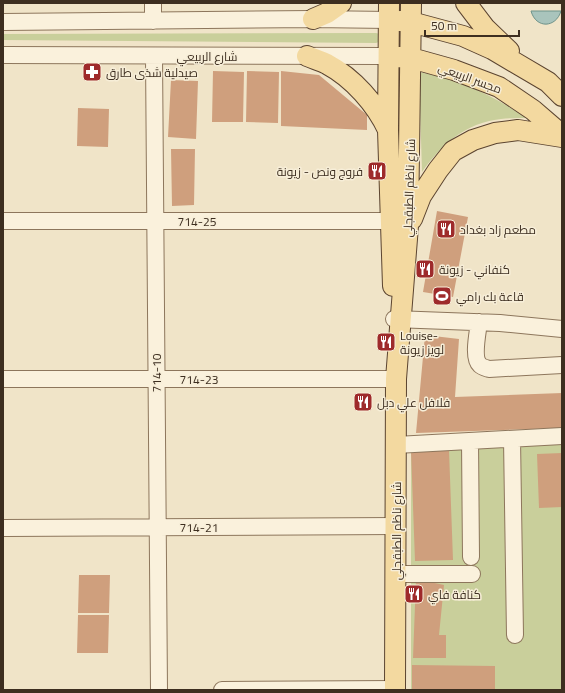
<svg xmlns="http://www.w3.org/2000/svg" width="565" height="693" font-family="Georgia,Cairo,serif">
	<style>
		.green { fill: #c9cf9b }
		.water { fill: #a9c4bc; stroke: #6f938a }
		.building { fill: #cf9f7d }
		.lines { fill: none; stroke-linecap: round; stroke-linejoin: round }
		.minor-casing { stroke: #8d765c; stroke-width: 18 }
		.major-casing { stroke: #5b4430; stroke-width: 22 }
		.minor { stroke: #faf1dc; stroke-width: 16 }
		.major { stroke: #f3d9a0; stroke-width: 20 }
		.labels { text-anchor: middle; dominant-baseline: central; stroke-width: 3; stroke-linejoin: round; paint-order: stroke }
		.street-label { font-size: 12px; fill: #3d2e20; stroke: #f7eed8 }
		.poi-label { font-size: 12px; fill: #3d2e20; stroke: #f7eed8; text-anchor: start }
	</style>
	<rect width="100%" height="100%" fill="#f0e4c8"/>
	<path class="green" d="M376 33 380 34 379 42 376 43 3 40V34Z
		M419 72C458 79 493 95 526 118 517 118 509 118 501 119 465 123 442 144 422 172Z
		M562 444V690H411V452Z"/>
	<path class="water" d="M531 11H561C556 28 536 29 531 11Z"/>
	<path class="building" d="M213 71 244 72 243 122H212Z
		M247 71 279 72 278 123 246 122Z
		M281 71 319 75 367 115V130L281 126Z
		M171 80 198 81 196 139 168 137Z
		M78 108 109 109 108 147 77 146Z
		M171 149H195L194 205 172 206Z
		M437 211 468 217 453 297 423 292Z
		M425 335 459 339 455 397 562 393V428L416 433Z
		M449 450 453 560 415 561 411 451Z
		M562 453V507L539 508 537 454Z
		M79 575H110L109 613H78Z
		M416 579 444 585 439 635H446V658H413Z
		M78 615H109L108 653H77Z
		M412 665 495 666V690H412Z"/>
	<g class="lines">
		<defs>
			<path id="minor" d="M153 3V21
				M3 22 313 19 389 20
				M3 55 389 56
				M154 56 159 690
				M3 221H390
				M394 319 500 323 562 329
				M479 322C478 332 472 358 480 365 482 367 486 368 489 369L562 365
				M3 379H396
				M512 439 515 635
				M470 441 471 557
				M396 445 562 436
				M3 528 396 526
				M396 574H472
				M222 690 395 689"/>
			<path id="major" d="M389 3 388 130 393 286
				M466 3 485 28 509 51
				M313 19 327 13 341 3
				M400 21 411 22 463 36 492 49 548 82 562 96
				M307 56C314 59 321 61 327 64 353 78 376 104 388 130
				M399 57 411 58 454 70 499 87 533 110 562 135
				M412 219 421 196 438 170 453 151 473 140 495 133 518 130 562 137
				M395 690 396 379 408 226 411 3"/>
		</defs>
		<use href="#minor" class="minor-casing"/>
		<use href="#major" class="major-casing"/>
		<use href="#minor" class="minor"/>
		<use href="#major" class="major"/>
	</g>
	<defs>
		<symbol id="pharmacy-square" viewBox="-11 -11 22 22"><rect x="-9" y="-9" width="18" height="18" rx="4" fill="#9e2a2b" stroke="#f7eed8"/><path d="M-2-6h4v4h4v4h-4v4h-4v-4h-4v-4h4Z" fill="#fff"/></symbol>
		<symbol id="restaurant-square" viewBox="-11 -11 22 22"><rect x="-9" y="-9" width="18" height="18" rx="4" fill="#9e2a2b" stroke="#f7eed8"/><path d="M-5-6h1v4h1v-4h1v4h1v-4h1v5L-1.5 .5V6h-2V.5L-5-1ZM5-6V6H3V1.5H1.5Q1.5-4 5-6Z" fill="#fff"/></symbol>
		<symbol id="stadium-square" viewBox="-11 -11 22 22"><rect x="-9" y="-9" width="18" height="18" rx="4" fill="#9e2a2b" stroke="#f7eed8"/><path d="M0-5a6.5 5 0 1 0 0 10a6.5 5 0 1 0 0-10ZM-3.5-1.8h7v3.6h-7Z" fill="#fff"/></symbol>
	</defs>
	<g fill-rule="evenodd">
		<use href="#pharmacy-square" x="81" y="61" width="22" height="22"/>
		<use href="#restaurant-square" x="366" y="160" width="22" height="22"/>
		<use href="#restaurant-square" x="435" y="218" width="22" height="22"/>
		<use href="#restaurant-square" x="414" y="258" width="22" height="22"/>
		<use href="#stadium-square" x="431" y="285" width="22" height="22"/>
		<use href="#restaurant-square" x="375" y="331" width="22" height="22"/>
		<use href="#restaurant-square" x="352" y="391" width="22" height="22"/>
		<use href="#restaurant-square" x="403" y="583" width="22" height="22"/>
	</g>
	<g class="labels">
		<g class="street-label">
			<text x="207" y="56">شارع الربيعي</text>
			<text transform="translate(470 78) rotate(20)">مجسر الربيعي</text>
			<text transform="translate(409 188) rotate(-88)">شارع ناظم الطبقجلي</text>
			<text x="197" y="221">714-25</text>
			<text transform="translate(156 373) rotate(-90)">714-10</text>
			<text x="199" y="379">714-23</text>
			<text x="199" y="527">714-21</text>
			<text transform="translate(396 531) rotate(-90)">شارع ناظم الطبقجلي</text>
		</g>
		<g class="poi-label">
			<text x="106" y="72">صيدلية شذى طارق</text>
			<text x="363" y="171" text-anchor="end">فروج ونص - زيونة</text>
			<text x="460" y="229">مطعم زاد بغداد</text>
			<text x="439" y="269">كنفاني - زيونة</text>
			<text x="456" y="296">قاعة بك رامي</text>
			<text x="400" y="335">Louise-<tspan x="400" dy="14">لويز زيونة</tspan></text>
			<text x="377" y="402">فلافل علي دبل</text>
			<text x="428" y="594">كنافة فاي</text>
		</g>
	</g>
	<rect width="565" height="693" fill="none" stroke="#3d2e20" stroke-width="8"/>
	<path d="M425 30v6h94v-6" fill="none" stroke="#3d2e20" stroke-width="2"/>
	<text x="431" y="30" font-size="12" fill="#3d2e20" stroke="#f7eed8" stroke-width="3" paint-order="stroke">50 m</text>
</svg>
